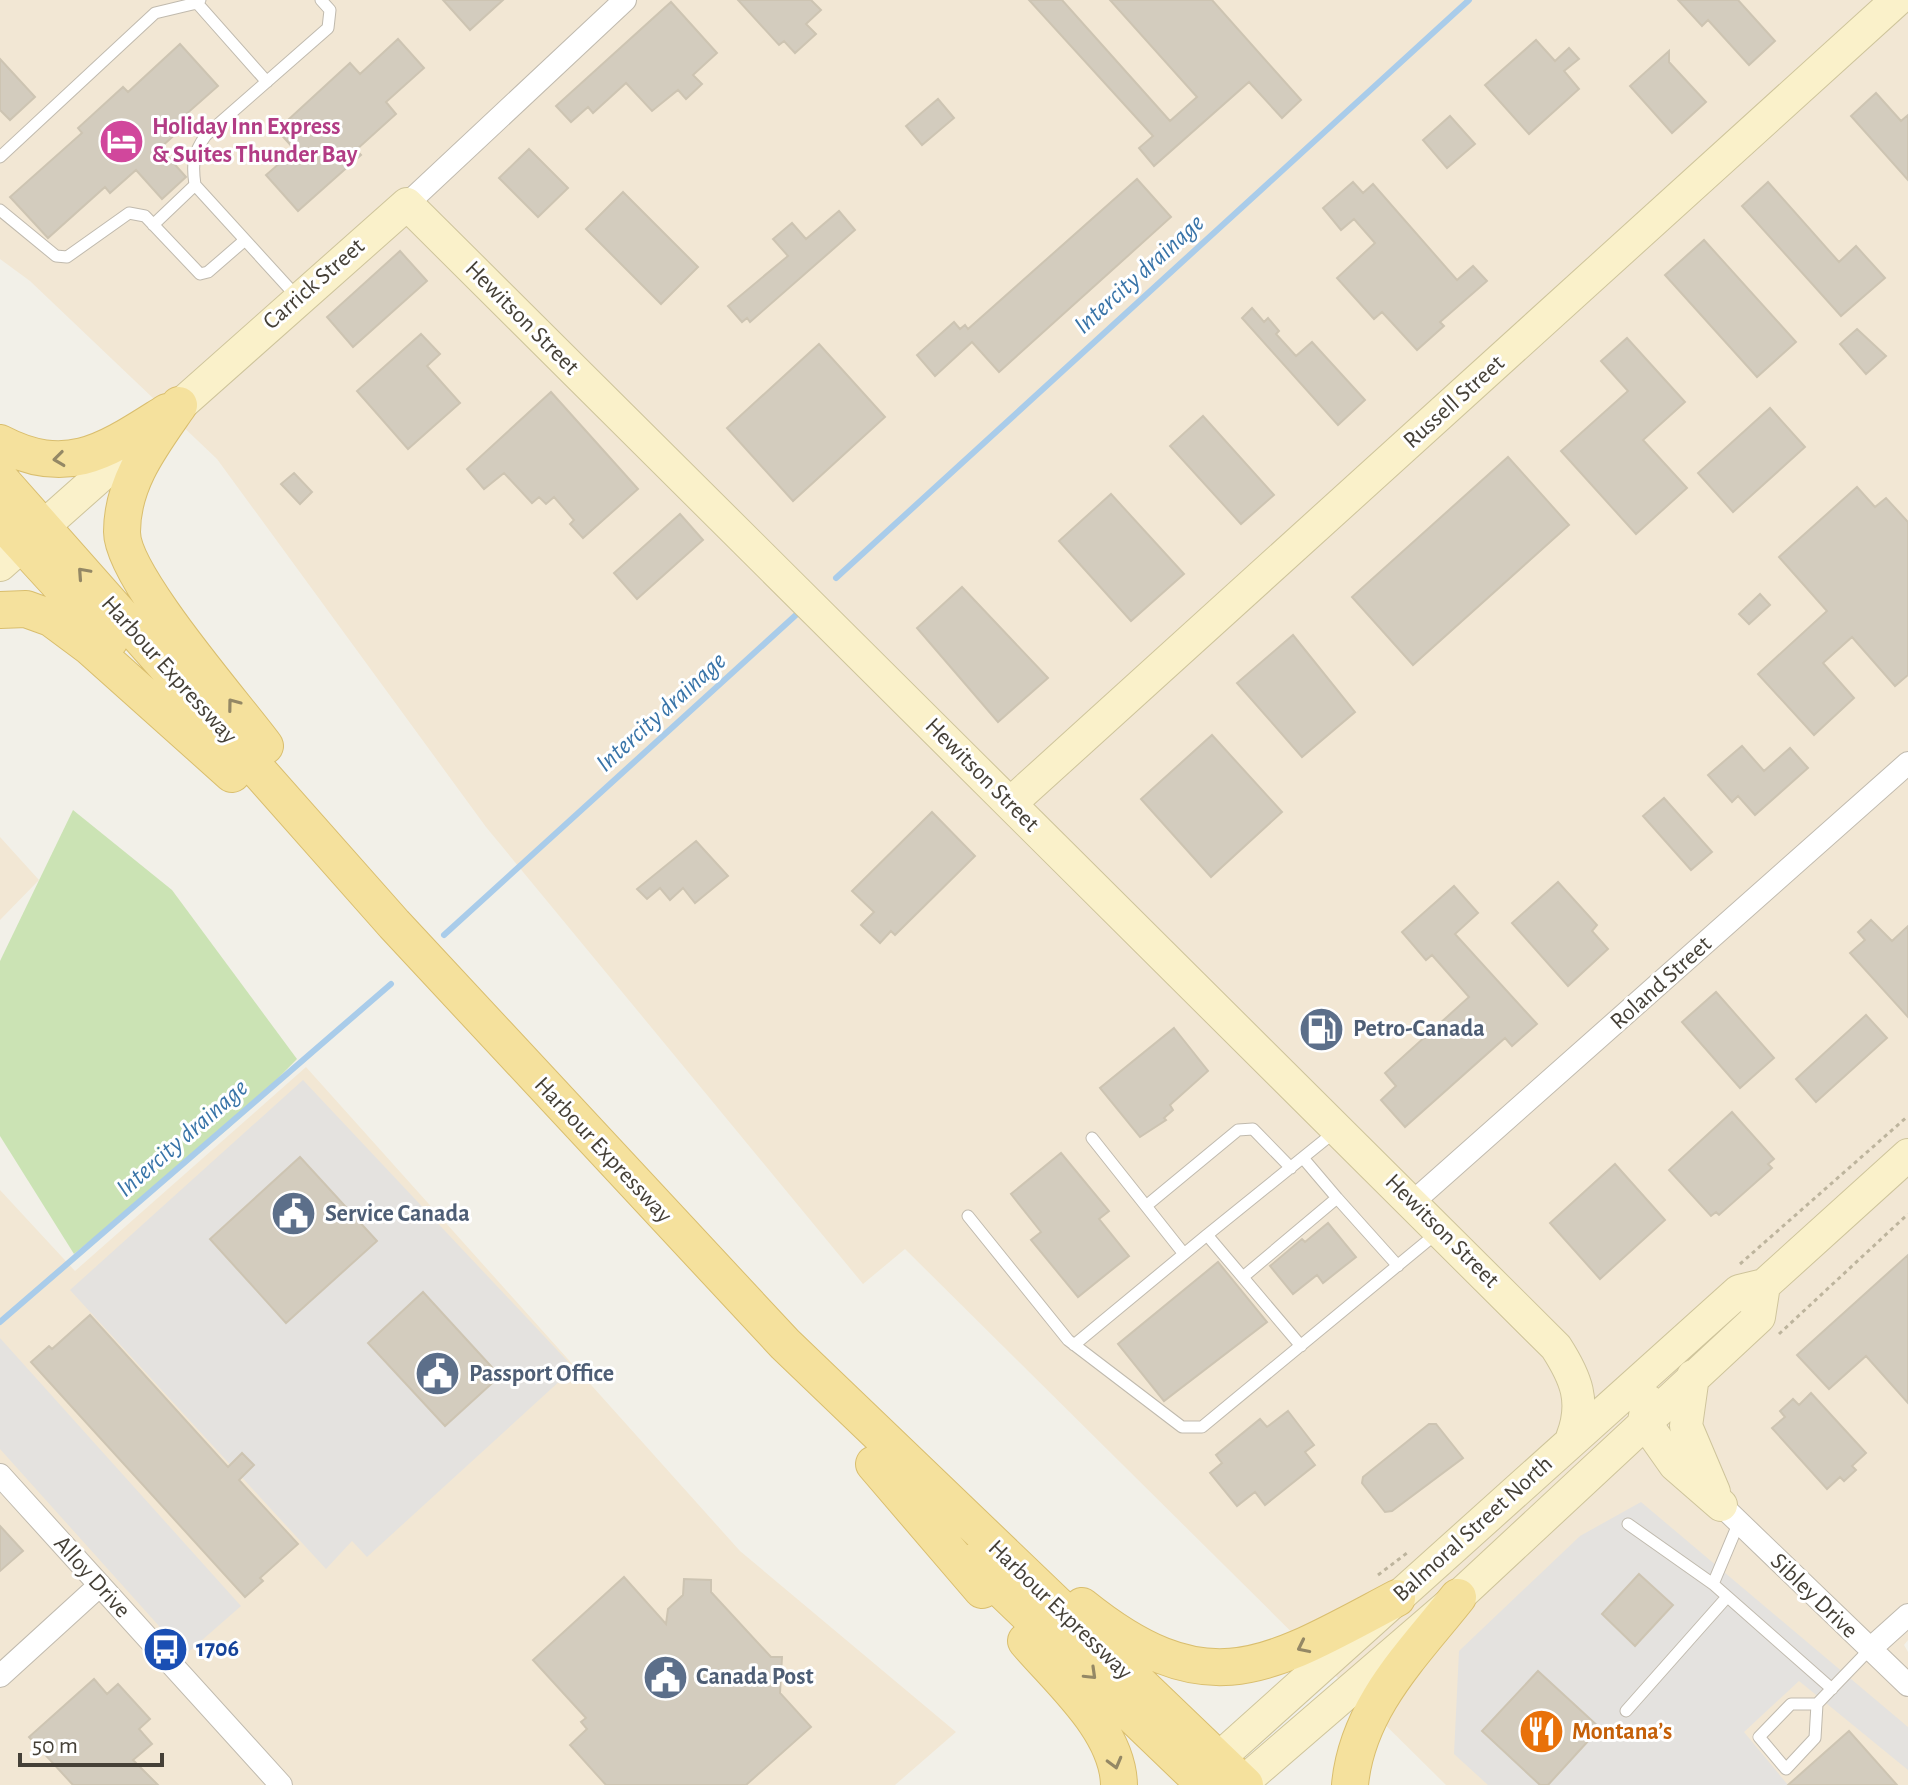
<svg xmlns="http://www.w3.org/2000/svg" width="1908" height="1785" font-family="'Alegreya Sans',sans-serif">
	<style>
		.commercial { fill: #f2e7d4 }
		.green { fill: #cbe3b4 }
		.parking { fill: #e4e2df; fill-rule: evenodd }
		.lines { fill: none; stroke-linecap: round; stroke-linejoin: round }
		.stream { stroke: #a9ccea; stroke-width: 6 }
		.building { fill: #d3ccbe; stroke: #cdc4b2; stroke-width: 2 }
		.lane-casing { stroke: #c0baae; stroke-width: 13 }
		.street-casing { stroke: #c0baae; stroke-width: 24 }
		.secondary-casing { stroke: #cec49b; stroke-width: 34 }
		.primary-casing { stroke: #d9be6e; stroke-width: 38 }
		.path { stroke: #bdb49d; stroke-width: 3; stroke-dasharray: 4 4; stroke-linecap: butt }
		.lane { stroke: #fff; stroke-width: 11 }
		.street { stroke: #fff; stroke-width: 22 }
		.secondary { stroke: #faf1ca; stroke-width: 32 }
		.primary { stroke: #f5e19d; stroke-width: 36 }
		.oneway { stroke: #948865 }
		.labels { text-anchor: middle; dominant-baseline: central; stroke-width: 6; stroke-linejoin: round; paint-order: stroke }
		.hotel-label { font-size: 24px; font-weight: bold; fill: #b23c85; stroke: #fff; text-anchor: start }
		.street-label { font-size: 24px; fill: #454037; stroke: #fff }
		.service-label { font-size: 24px; font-weight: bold; fill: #4e5e75; stroke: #fff; text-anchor: start }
		.transit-label { font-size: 24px; font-weight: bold; fill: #164399; stroke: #fff; text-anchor: start }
		.food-label { font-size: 24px; font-weight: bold; fill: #c56008; stroke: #fff; text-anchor: start }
		.water-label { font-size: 26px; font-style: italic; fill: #3974a8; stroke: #fff }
	</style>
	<rect width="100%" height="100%" fill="#f2f0e8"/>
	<path class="commercial" d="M0 0H1908V1640L1904 1645 1908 1652V1785H1446L905 1249 863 1284 486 827 217 459 30 281 0 259Z
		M0 837 39 880 0 920Z
		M306 1067 740 1551 956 1732 895 1785H0V1190L75 1271Z"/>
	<path class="green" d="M73 810 172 890 297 1059 229 1128 74 1254 0 1136V961Z"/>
	<path class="parking" d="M303 1080 574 1368 367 1557 352 1541 326 1569 70 1290ZM300 1157 376 1241 210 1239V1238ZM423 1292 500 1375 445 1426Z
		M0 1338 241 1606 185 1655 0 1449Z
		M1641 1502 1908 1727V1770L1799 1681 1744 1732 1788 1785H1548L1600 1728 1538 1671 1482 1731 1540 1785H1488L1454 1754 1459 1651 1580 1536ZM1639 1574 1672 1605 1635 1646 1602 1613Z"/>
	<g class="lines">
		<path class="stream" d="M836 578 1469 0
			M444 935 797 614
			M0 1322 391 984"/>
	</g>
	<path class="building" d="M443 0H503L470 30Z
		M738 0H811L821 10 806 24 816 34 795 53 784 41 779 45Z
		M1029 0H1062L1170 121 1197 97 1110 0H1212L1301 100 1282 118 1249 82 1154 166 1139 148 1153 136Z
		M1678 0H1738L1775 41 1749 65 1708 20 1702 26Z
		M671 2 717 53 693 75 702 84 686 99 678 90 652 111 626 83 593 113 588 107 571 122 556 106Z
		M398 39 424 68 386 102 396 114 356 150 361 155 298 211 266 175 295 150 277 130 350 63 360 74Z
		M1536 40 1555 61 1569 48 1579 59 1564 71 1579 89 1529 134 1485 85Z
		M180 44 218 86 184 116 189 122 160 148 186 177 162 199 136 170 110 193 105 187 48 238 10 197 82 133 78 128 123 87 128 92Z
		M1669 51V62L1706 102 1672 133 1630 86Z
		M0 59 35 97 10 120 0 110Z
		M1876 93 1901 121 1908 115V180L1851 116Z
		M938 99 954 118 922 145 906 126Z
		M1450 116 1475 144 1447 168 1423 140Z
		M529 149 568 188 538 217 499 178Z
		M1137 179 1171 217 999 372 972 342 935 376 917 355 954 322 960 329 965 325 968 329Z
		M1353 182 1363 193 1373 184 1457 280 1473 266 1487 281 1440 322 1444 326 1417 350 1382 312 1374 319 1337 278 1375 243 1354 219 1341 230 1323 208Z
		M1768 182 1839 262 1856 246 1885 278 1841 316 1742 206Z
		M623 192 698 267 661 304 586 229Z
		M839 211 855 230 750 322 747 318 742 322 728 306 788 256 773 239 792 223 806 239Z
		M1704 240 1796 342 1757 377 1665 275Z
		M400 251 427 281 353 347 327 317Z
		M1252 308 1264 322 1268 318 1279 331 1276 334 1296 356 1312 342 1365 400 1338 425 1242 318Z
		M1857 329 1886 356 1866 374 1840 344Z
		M421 334 440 354 427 366 460 403 408 449 357 391Z
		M1627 338 1685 402 1643 440 1687 488 1636 534 1561 451 1628 391 1601 361Z
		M819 344 885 417 793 501 727 428Z
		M551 392 638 489 583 538 570 524 574 520 554 497 546 504 539 497 532 503 504 473 484 489 467 469Z
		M1770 408 1805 447 1733 512 1698 473Z
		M1203 416 1274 495 1241 524 1170 446Z
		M1508 457 1569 525 1413 665 1352 597Z
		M294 473 312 492 300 504 281 484Z
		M1857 487 1875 507 1886 498 1908 522V675L1895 686 1852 637 1823 663 1854 698 1814 735 1758 674 1827 611 1779 557Z
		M1111 494 1184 574 1131 621 1059 541Z
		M680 514 703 540 637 599 614 573Z
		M962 587 1048 678 998 722 917 628Z
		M1760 594 1770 605 1749 624 1739 614Z
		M1293 635 1355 712 1302 757 1237 683Z
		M1212 735 1282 812 1211 877 1141 799Z
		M1742 746 1764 771 1790 748 1808 768 1755 815 1738 796 1732 802 1708 775Z
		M1664 798 1712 852 1691 870 1643 816Z
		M932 812 975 856 895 935 891 931 880 943 861 925 874 912 852 891Z
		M696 841 728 876 695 903 683 888 670 900 660 888 647 899 637 889Z
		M1558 882 1597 925 1592 931 1608 949 1568 986 1512 923Z
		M1454 886 1478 913 1455 934 1537 1024 1512 1046 1505 1038 1405 1127 1381 1100 1396 1086 1385 1073 1469 997 1432 955 1426 960 1402 932Z
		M1871 920 1892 941 1908 926V1017L1850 953 1865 940 1858 932Z
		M1716 992 1774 1058 1740 1088 1682 1022Z
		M1866 1015 1887 1038 1816 1102 1796 1079Z
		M1174 1028 1208 1071 1170 1105 1173 1110 1164 1118 1166 1120 1140 1137 1100 1088Z
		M1732 1112 1774 1159 1768 1164 1772 1168 1719 1215 1716 1212 1711 1216 1669 1170Z
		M1061 1153 1109 1211 1099 1219 1129 1256 1078 1297 1031 1240 1041 1232 1011 1194Z
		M300 1157 377 1241 286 1323 210 1239Z
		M1615 1164 1665 1220 1600 1279 1550 1223Z
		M1328 1223 1356 1257 1323 1283 1317 1275 1293 1294 1270 1266 1302 1239 1305 1242Z
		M1908 1255V1403L1866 1356 1829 1389 1797 1355Z
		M1218 1262 1267 1322 1164 1401 1118 1344Z
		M423 1292 500 1376 445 1426 368 1343Z
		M90 1315 228 1467 242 1453 254 1465 239 1480 298 1544 260 1578 263 1581 245 1597 31 1362 49 1346 52 1349Z
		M1811 1393 1866 1453 1852 1466 1856 1470 1844 1481 1840 1477 1827 1489 1772 1428 1785 1417 1780 1411 1793 1399 1799 1405Z
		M1288 1411 1314 1445 1305 1452 1315 1465 1265 1505 1255 1492 1237 1506 1210 1473 1222 1463 1216 1455 1260 1419 1267 1427Z
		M1429 1424H1436L1463 1458 1392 1511 1385 1512 1362 1483 1363 1477Z
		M0 1526 23 1551 0 1571Z
		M1639 1574 1673 1605 1635 1646 1602 1614Z
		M624 1577 666 1624 668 1609 683 1595 684 1579 711 1580V1592L771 1657H782L780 1693 811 1727 746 1785H606L570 1745 587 1729 581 1722 586 1718 533 1660Z
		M1538 1671 1600 1728 1548 1785H1540L1482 1731Z
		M94 1679 107 1694 118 1684 150 1719 139 1729 152 1744 133 1760 158 1785H73L29 1737Z
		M1849 1731 1897 1785H1788Z"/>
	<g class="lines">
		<defs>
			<path id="lane" d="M200 0 197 3 267 82
				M0 157 155 13 197 3
				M0 210 56 256 67 257 129 213 145 216 200 274 208 272 245 240
				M153 225 195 185
				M298 298 195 185C192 164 193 153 206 135L328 28 330 10 321 0
				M1092 1138 1184 1254
				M1337 1198 1398 1266
				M1146 1206 1238 1130 1253 1129 1291 1168
				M968 1216 1068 1340 1182 1427H1202L1437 1233
				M1207 1235 1337 1130
				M1243 1277 1337 1198 1303 1158
				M1074 1345 1207 1235 1301 1346
				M1628 1524 1713 1584 1739 1522
				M1713 1584 1832 1689
				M1817 1704H1791L1759 1737 1786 1769 1815 1738 1817 1704 1869 1650
				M1626 1711 1727 1597"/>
			<path id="street" d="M407 204 625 0
				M1413 1202 1908 763
				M0 1475 281 1785
				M1721 1505 1908 1685
				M1869 1650 1908 1615
				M0 1676 100 1585"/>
			<path id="secondary" d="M0 565 407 204 1556 1347C1576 1378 1586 1402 1572 1438
				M1011 803 1897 0
				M1750 1298 1908 1155
				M1693 1376 1686 1426 1714 1492
				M1648 1401 1644 1421 1675 1465 1721 1505
				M1198 1777 1739 1291 1764 1285
				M1240 1785 1458 1597 1759 1317 1764 1285"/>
			<path id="primary" d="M179 405C152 444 122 482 122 532 122 577 234 704 265 746
				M0 443C69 479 108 449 167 412
				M0 479 394 924 785 1344 1245 1785
				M0 520 110 640
				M0 610 26 609 51 618 90 647 232 774
				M874 1464 982 1590
				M973 1562 1205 1785
				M1082 1606C1210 1709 1270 1665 1397 1598
				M1026 1641C1060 1681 1118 1730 1119 1785
				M1350 1785C1357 1708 1412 1655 1458 1597"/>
		</defs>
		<use href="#lane" class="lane-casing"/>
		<use href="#street" class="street-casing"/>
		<use href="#secondary" class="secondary-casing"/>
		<use href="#primary" class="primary-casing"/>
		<path class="path" d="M1740 1264 1908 1116
			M1779 1334 1908 1214
			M1378 1575 1407 1553"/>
		<use href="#lane" class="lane"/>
		<use href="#street" class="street"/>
		<use href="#secondary" class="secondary"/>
		<use href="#primary" class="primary"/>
	</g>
	<defs><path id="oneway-chevron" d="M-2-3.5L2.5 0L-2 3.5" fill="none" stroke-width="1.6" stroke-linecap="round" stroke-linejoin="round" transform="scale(2)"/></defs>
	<g class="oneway">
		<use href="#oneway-chevron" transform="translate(59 459) rotate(173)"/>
		<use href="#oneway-chevron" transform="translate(83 573) rotate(-132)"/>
		<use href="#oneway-chevron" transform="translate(233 704) rotate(-127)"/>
		<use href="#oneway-chevron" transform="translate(1303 1647) rotate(154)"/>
		<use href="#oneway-chevron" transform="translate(1091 1674) rotate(44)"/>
		<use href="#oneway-chevron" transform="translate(1115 1763) rotate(75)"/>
	</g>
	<defs>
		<symbol id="hotel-disc" viewBox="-11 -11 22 22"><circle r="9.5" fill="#d1479c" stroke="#fff"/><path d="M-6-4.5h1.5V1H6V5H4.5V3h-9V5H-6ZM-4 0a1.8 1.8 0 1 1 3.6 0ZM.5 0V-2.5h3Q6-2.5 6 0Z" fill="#fff"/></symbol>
		<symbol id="fuel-disc" viewBox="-11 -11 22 22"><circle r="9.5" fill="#5c6f8a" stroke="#fff"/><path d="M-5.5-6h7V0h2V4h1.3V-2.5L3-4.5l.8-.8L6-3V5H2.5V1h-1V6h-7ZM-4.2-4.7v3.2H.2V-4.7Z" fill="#fff"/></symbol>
		<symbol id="civic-disc" viewBox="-11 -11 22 22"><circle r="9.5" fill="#5c6f8a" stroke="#fff"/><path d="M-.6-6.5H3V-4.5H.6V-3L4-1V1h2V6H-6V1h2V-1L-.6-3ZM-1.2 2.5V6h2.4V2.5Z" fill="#fff"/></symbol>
		<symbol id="bus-disc" viewBox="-11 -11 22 22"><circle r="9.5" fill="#1a4fb4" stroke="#fff"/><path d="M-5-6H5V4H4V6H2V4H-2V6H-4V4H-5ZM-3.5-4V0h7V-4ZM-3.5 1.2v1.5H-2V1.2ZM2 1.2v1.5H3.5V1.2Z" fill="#fff"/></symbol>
		<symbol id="restaurant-disc" viewBox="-11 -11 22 22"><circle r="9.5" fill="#e8710a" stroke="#fff"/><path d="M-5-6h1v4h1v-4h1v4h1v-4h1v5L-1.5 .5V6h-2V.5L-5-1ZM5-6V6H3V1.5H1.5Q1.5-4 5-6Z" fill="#fff"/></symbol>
	</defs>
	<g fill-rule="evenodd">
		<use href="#hotel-disc" x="96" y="116" width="51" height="51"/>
		<use href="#fuel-disc" x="1296" y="1004" width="51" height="51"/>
		<use href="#civic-disc" x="268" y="1188" width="51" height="51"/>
		<use href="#civic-disc" x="412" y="1348" width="51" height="51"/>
		<use href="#bus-disc" x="140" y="1624" width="51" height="51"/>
		<use href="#civic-disc" x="640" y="1652" width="51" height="51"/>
		<use href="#restaurant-disc" x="1516" y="1706" width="51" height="51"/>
	</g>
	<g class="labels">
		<g class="hotel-label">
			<text x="152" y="127">Holiday Inn Express<tspan x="152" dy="28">&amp; Suites Thunder Bay</tspan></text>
		</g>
		<g class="street-label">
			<text transform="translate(314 284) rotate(-41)">Carrick Street</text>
			<text transform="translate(522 318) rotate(45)">Hewitson Street</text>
			<text transform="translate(1454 402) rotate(-42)">Russell Street</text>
			<text transform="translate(169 670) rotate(48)">Harbour Expressway</text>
			<text transform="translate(982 775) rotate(45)">Hewitson Street</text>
			<text transform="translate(1661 983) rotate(-42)">Roland Street</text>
			<text transform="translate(603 1150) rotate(47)">Harbour Expressway</text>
			<text transform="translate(1442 1231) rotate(45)">Hewitson Street</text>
			<text transform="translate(1473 1529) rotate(-42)">Balmoral Street North</text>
			<text transform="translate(92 1577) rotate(48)">Alloy Drive</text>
			<text transform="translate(1814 1596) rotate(44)">Sibley Drive</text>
			<text transform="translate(1060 1610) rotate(44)">Harbour Expressway</text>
		</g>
		<g class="service-label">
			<text x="1353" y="1029">Petro-Canada</text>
			<text x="325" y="1214">Service Canada</text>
			<text x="469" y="1374">Passport Office</text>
			<text x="696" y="1677">Canada Post</text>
		</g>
		<g class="transit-label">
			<text x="196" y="1649">1706</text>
		</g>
		<g class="food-label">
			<text x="1572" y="1732">Montana’s</text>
		</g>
		<g class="water-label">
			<text transform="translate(1139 274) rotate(-42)">Intercity drainage</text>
			<text transform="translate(661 712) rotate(-42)">Intercity drainage</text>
			<text transform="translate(182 1138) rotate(-41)">Intercity drainage</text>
		</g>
	</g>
	<path d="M20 1753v12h142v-12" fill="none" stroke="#454037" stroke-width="4"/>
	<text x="32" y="1753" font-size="24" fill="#454037" stroke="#ffffff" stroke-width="6" paint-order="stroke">50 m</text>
</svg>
